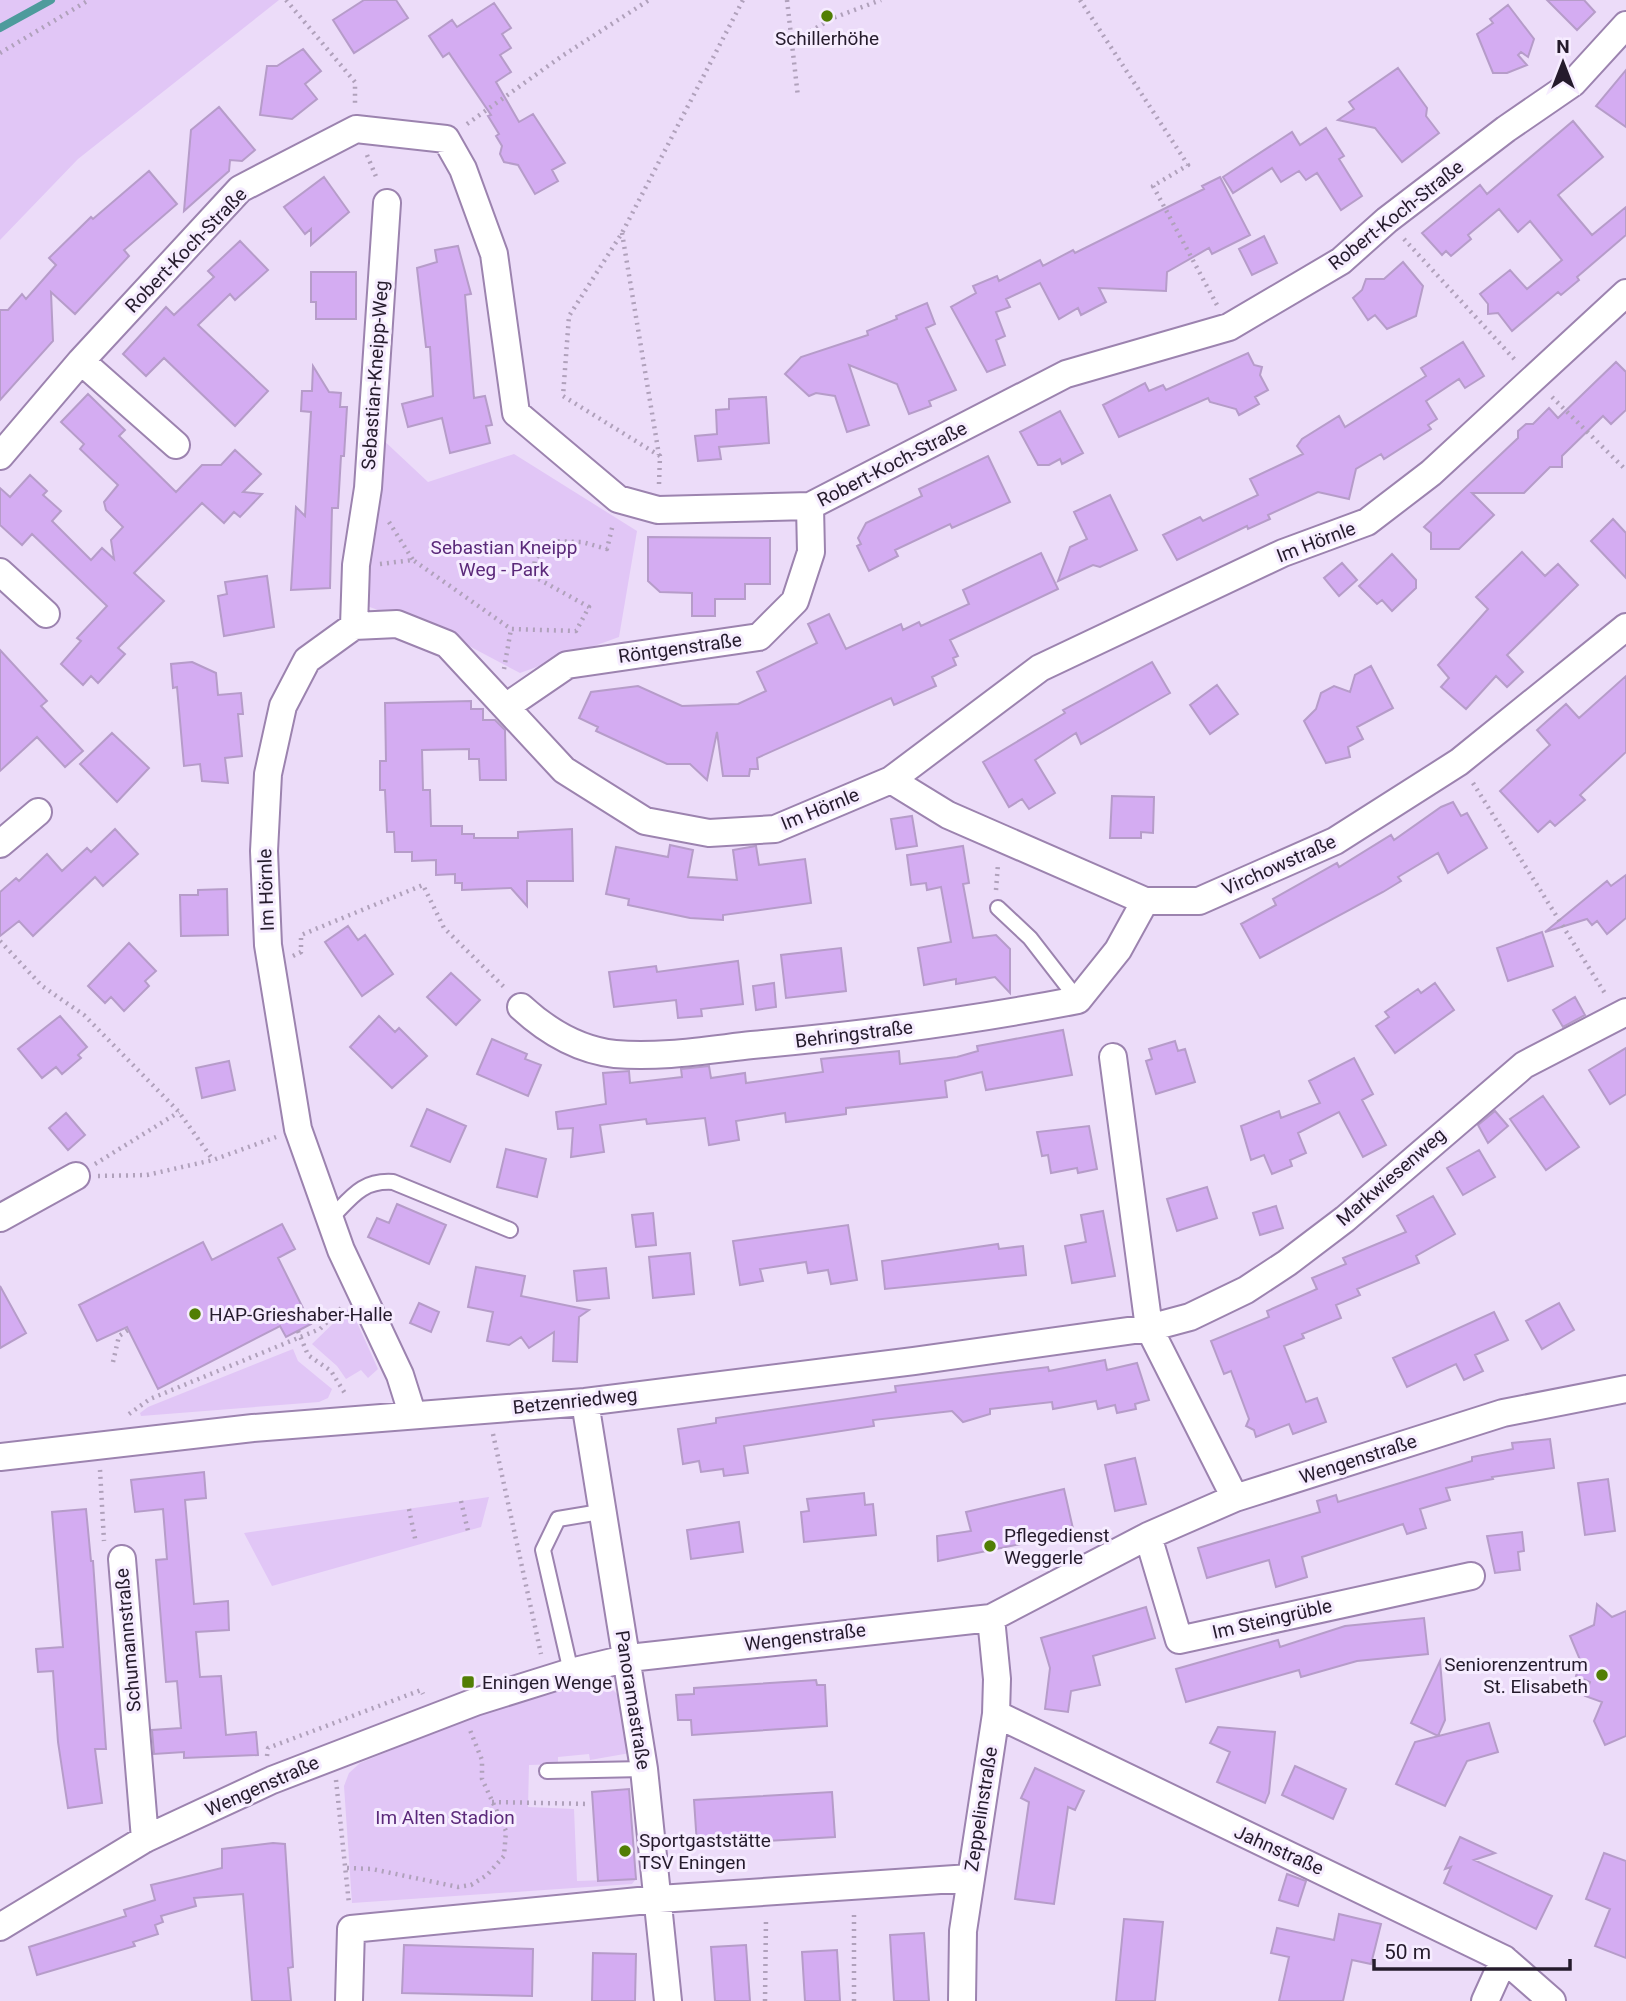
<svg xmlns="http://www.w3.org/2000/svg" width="1626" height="2001" font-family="Roboto,sans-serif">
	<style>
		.green { fill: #e1c6f6 }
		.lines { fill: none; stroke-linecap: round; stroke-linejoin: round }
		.stream { stroke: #4e9b9c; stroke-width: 8 }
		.building { fill: #d4acf2; stroke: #b69cc9; stroke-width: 2 }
		.lane-casing { stroke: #9c83af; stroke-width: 18 }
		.street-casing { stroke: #9c83af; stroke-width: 30 }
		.path { stroke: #b0a1bb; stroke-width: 4.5; stroke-dasharray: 2 5; stroke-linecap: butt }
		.lane { stroke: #fff; stroke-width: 14 }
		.street { stroke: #fff; stroke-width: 26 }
		.poi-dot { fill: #517e04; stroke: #f6ecff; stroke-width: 2.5 }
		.labels { text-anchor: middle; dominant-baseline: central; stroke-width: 6; stroke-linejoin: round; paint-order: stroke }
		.poi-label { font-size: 19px; fill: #251b2c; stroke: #f6ecff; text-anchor: start }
		.street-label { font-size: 19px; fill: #251b2c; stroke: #f6ecff }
		.park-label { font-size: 19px; fill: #5b297a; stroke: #f6ecff }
	</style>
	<rect width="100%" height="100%" fill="#ecdcf9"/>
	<path class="green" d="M0 0H279L78 159 0 240Z
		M380 437 428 482 514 454 637 531 619 637 520 673 454 638 367 606 361 570Z
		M350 1307 378 1369 368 1378 361 1370 346 1379 337 1366 312 1344Z
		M293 1349 298 1361 332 1389 328 1398 319 1402 141 1416 140 1413 148 1407Z
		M489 1497 481 1527 272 1586 244 1533Z
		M593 1682C631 1688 625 1720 630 1753L590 1760 589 1754 558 1757V1764L529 1765 528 1807 574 1809 577 1881 636 1879 632 1884 352 1903 344 1786 349 1773 360 1763 491 1709Z"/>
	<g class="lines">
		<path class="stream" d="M0 28 51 0"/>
	</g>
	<path class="building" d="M364 0H396L408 18 354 53 333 20Z
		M1547 0H1584L1595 12 1577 30Z
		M494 3 511 28 502 34 511 48 500 55 511 72 496 82 519 122 533 114 565 163 552 170 558 181 535 194 518 165 504 162 500 154 502 146 496 136 499 134 488 116 491 115 449 53 443 57 429 36 452 20 457 27Z
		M1508 5 1534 39 1528 57 1521 52 1518 55 1527 65 1507 73H1493L1477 34 1493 23 1490 19Z
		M303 49 321 71 305 84 317 99 292 119 260 115 267 66H277Z
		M1398 68 1427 108 1426 116 1439 133 1402 162 1375 128 1338 120 1354 109 1349 102Z
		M1626 70V127L1596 106Z
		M219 107 255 150 242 161 230 160 229 171 184 211 191 130Z
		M1573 121 1603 157 1558 195 1592 235 1626 207V235L1577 277 1579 280 1561 295 1558 292 1512 331 1498 313 1488 314V304L1480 294 1510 270 1527 289 1562 260 1530 221 1518 232 1499 209 1468 235 1471 239 1451 256 1446 251 1442 255 1422 233 1480 185 1487 194Z
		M1326 128 1344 156 1339 159 1362 196 1341 210 1317 173 1306 180 1299 171 1281 182 1272 168 1233 193 1223 177 1292 132 1300 145Z
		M149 171 177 204 124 250 129 256 75 314 51 292 53 341 0 400V310H8L22 294 26 299 56 265 49 258 91 217 93 219Z
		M324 177 349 212 311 245V229L305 234 284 207Z
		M1220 177 1250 235 1212 254 1209 248 1167 272 1166 291 1099 288 1106 302 1081 315 1078 308 1059 319 1040 283 1006 299 1010 307 996 312 1005 336 996 340 1005 365 987 372 951 307 976 293 973 286 997 276 999 281 1040 260 1043 266 1073 250 1075 253 1204 189 1202 186Z
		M1264 236 1277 263 1252 275 1239 249Z
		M240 241 268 270 235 300 230 294 198 325 268 391 235 426 164 358 146 376 123 354 166 307 174 315 214 277 208 271Z
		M458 246 471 294 465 295 474 398 485 396 492 425 486 426 490 443 450 453 442 418 408 427 402 404 433 396 430 347H426L417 268 437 262 435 250Z
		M1403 262 1423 286 1416 316 1387 329 1375 315 1368 320 1353 298 1362 290 1366 279H1384Z
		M311 272H356V319H316V302H311Z
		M927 303 935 324 926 328 956 390 929 401 931 406 909 414 897 384 849 365 869 425 847 432 835 396 816 393 809 396 785 374 801 357 868 335 867 331 897 319 896 316Z
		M1463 342 1484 376 1465 388 1459 379 1426 401 1437 419 1428 425 1431 429 1384 459 1381 454 1356 469 1349 499 1318 492 1268 515 1270 519 1248 529 1247 526 1177 560 1163 535 1200 517 1203 521 1258 495 1250 479 1303 454 1297 446 1302 439 1339 416 1345 427 1426 376 1421 368Z
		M1248 353 1254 365 1262 367 1260 375 1268 390 1255 397 1259 404 1239 415 1236 409 1210 402 1208 398 1119 437 1103 405 1145 383 1149 391 1163 385 1166 390Z
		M1616 362 1626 372V410L1611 424 1603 416 1562 456V467H1550L1524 493H1472L1494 515 1459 549H1431V533L1424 527 1518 438V431L1526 424H1533L1549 408 1558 418Z
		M313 366 329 392 341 393 340 407H347L344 456H341L338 508H332L330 588 291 590 296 507 305 516 311 412 301 411 302 391H312Z
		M88 394 125 430 119 436 176 492 202 465H221L235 450 261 474 243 492 262 494 240 517 234 512 224 523 202 503 134 573 164 601 118 648 125 654 98 683 91 676 83 685 61 664 81 641 77 638 107 606 32 534 22 545 0 525V488L10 497 30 475 47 491 43 495 61 511 52 521 91 560 102 548 114 559 111 540 123 527 106 510 104 502 118 485 80 449 84 444 61 422Z
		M766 397 769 443 719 447 721 459 698 461 695 436 717 434 716 410 729 409V399Z
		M1060 411 1083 453 1062 464 1060 459 1049 465H1038L1020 432Z
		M988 456 1010 502 952 528 950 524 895 550 898 556 869 571 857 546 861 544 858 538 866 523 922 496 919 489Z
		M1110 495 1137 550 1100 567 1093 565 1058 581 1070 547 1087 539 1074 512Z
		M1613 519 1626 533V578L1591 541Z
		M648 537 770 538V584H745V599H715V616H692V593L660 592 648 581Z
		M1522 552 1545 576 1558 564 1578 585 1507 655 1523 672 1507 687 1496 676 1466 709 1441 687 1449 678 1438 665 1488 609 1476 597Z
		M1041 553 1058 589 950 640 958 656 953 658 956 665 932 677 936 686 894 705 891 698 757 758 758 769H750L749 776H723L717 732 707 780 690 764H667L596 731 598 727 579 718 591 692 638 686 682 706 738 704 766 691 757 672 817 643 808 624 829 614 846 649 901 624 903 630 919 622 921 626 969 604 963 590Z
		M1392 554 1416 580V588L1392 611 1382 600 1377 604 1359 586Z
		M1342 563 1357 580 1339 596 1324 578Z
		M267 576 274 627 224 636 218 596 227 594 225 582Z
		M0 650 47 701 41 706 83 751 65 767 37 737 0 771Z
		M192 662 216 673 218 695 241 693 243 714H238L242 756 225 758 228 783 202 781 200 764 184 766 177 687 173 688 171 664Z
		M1152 662 1170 693 1081 744 1076 733 1035 760 1055 793 1029 809 1022 799 1009 807 983 762 1065 713 1063 710Z
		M1371 666 1393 708 1357 727 1363 739 1348 747 1350 757 1326 763 1304 721 1316 709 1321 693 1334 686 1350 692 1355 675Z
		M1626 676V752L1580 795 1585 800 1555 826 1550 821 1538 832 1500 791 1550 745 1537 730 1566 704 1579 718Z
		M1217 685 1238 714 1210 734 1190 705Z
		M471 701V709H483V720H495L505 730 506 780H480L479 759H469V749L422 750 423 790H430L431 826H462V834H474V838H518V832L572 829 573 881H527V906L511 888 462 890V883H455V874L436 875V860L412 861V852H395L394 832H387L385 790H380V761H386L385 703Z
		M112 733 149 768 117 802 80 764Z
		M1112 796 1154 797 1153 833 1141 832V838H1110Z
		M1453 802 1461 816 1467 813 1487 848 1448 873 1438 853 1398 877 1401 881 1383 892 1260 958 1241 924 1276 905 1273 899 1337 863 1339 867 1391 835 1394 840 1441 807Z
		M912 816 917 846 896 849 891 819Z
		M115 829 138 854 103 886 95 877 33 936 19 921 0 936V892L16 878 19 881 47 854 62 871 87 848 91 852Z
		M670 845 693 850 688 877 737 880 733 850 756 846 759 865 805 859 811 903 723 915V920L690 918 628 905 629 899 606 894 616 847 668 857Z
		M963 846 969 883 963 884 973 938 996 935 1010 949V993L995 977 956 984V979L924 985 918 948 951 942 941 887 927 890 926 883 911 885 907 855Z
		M1626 875V918L1607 934 1597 921 1592 925 1587 919 1545 932 1607 881 1611 886Z
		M227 889 228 935 181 936 180 895H198V890Z
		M348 926 358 940 365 935 393 974 362 996 325 942Z
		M1542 932 1553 966 1508 981 1497 948Z
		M129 943 156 971 145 981 149 986 124 1011 111 997 105 1003 88 986Z
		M841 948 846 991 786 998 781 955Z
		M738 961 743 1004 701 1009 702 1016 678 1018 676 1000 614 1007 609 972 656 966 657 972Z
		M451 973 480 1000 456 1025 427 997Z
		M774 983 776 1007 756 1010 753 986Z
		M1435 983 1454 1010 1395 1053 1376 1026 1389 1017 1385 1012 1418 989 1421 993Z
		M1575 997 1585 1015 1563 1027 1553 1010Z
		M60 1016 87 1047 78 1055 81 1058 62 1074 56 1067 42 1078 18 1049Z
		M379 1016 395 1032 399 1028 427 1056 392 1088 350 1047Z
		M1063 1030 1072 1075 986 1090 982 1072 945 1081 947 1097 846 1108V1114L786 1122 785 1113 736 1121 739 1140 709 1145 705 1118 647 1124 646 1119 600 1125 604 1152 571 1157 573 1128 558 1129 556 1112 606 1104 603 1073 629 1071 630 1083 682 1077 681 1069 709 1066 711 1078 745 1073 746 1083 823 1072 821 1059 899 1051 900 1064 957 1057 978 1051 977 1046Z
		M492 1039 527 1054 525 1059 541 1065 528 1096 477 1074Z
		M1175 1041 1178 1051 1185 1049 1195 1082 1156 1094 1146 1061 1152 1059 1149 1049Z
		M1626 1048V1094L1610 1104 1589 1070Z
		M1354 1058 1373 1094 1362 1100 1386 1145 1363 1157 1339 1112 1298 1133 1306 1153 1290 1160 1292 1166 1272 1174 1264 1155 1251 1160 1241 1126 1279 1111 1281 1118 1320 1103 1309 1081Z
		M229 1061 235 1090 202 1098 196 1068Z
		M1543 1096 1579 1147 1546 1170 1510 1119Z
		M427 1109 466 1126 450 1162 411 1146Z
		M1495 1111 1508 1126 1488 1143 1478 1125Z
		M66 1113 85 1135 68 1150 49 1128Z
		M1089 1126 1097 1169 1078 1173 1077 1168 1051 1173 1048 1155 1042 1156 1037 1132Z
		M506 1149 546 1159 537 1197 497 1187Z
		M1479 1150 1495 1177 1463 1195 1447 1168Z
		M1207 1187 1217 1218 1177 1231 1167 1199Z
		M1433 1196 1455 1234 1416 1256 1419 1263 1357 1289 1360 1295 1336 1305 1341 1318 1302 1334 1304 1338 1284 1346 1306 1402 1317 1398 1326 1422 1293 1434 1289 1424 1256 1437 1254 1430 1246 1426 1249 1419 1231 1371 1224 1374 1211 1341 1269 1317 1267 1311 1317 1289 1312 1278 1346 1264 1343 1258 1406 1232 1397 1216Z
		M397 1204 446 1225 429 1264 368 1237 377 1218 389 1223Z
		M1276 1206 1283 1228 1260 1235 1253 1213Z
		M1103 1211 1115 1276 1072 1283 1065 1246 1086 1242 1081 1215Z
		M653 1213 656 1245 636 1247 632 1215Z
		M282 1224 295 1249 278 1258 311 1324 286 1337 280 1326 158 1389 127 1327 97 1341 79 1305 203 1242 212 1260Z
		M848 1225 857 1280 831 1284 828 1270 808 1273 806 1262 760 1269 763 1281 740 1285 733 1241Z
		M998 1244 999 1249 1023 1246 1026 1275 885 1289 882 1261Z
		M690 1253 694 1294 653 1298 649 1257Z
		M476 1267 525 1276 521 1296 589 1310 579 1317 577 1362 553 1361 554 1332 529 1348 521 1337 509 1345 487 1341 493 1312 468 1307Z
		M606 1268 609 1298 577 1301 574 1271Z
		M0 1286 26 1333 0 1348Z
		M419 1303 439 1312 431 1332 410 1323Z
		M1559 1303 1574 1330 1542 1349 1526 1321Z
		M1494 1312 1508 1340 1475 1355 1483 1371 1464 1380 1456 1364 1407 1387 1393 1358Z
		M1105 1360 1107 1370 1137 1363 1149 1400 1135 1404 1136 1409 1117 1413 1115 1405 1098 1409 1096 1401 1053 1409 1052 1402 990 1409V1414L963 1422 952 1411 873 1420 874 1426 744 1446 748 1473 724 1476 723 1469 701 1472 699 1461 683 1464 678 1429 716 1423V1418L896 1392 895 1386 1048 1367 1049 1371Z
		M1550 1439 1554 1468 1492 1477 1493 1479 1446 1488 1450 1500 1420 1509 1426 1528 1407 1534 1403 1524 1302 1557 1307 1577 1276 1587 1269 1560 1207 1578 1198 1548 1320 1512 1317 1501 1336 1495 1338 1502 1472 1461V1457L1513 1449 1512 1443Z
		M1135 1458 1146 1504 1115 1511 1105 1465Z
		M204 1472 206 1498 185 1500 194 1604 228 1601 229 1630 196 1632 200 1677 221 1676 226 1735 256 1732 258 1755 184 1758V1752L154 1754 152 1730 181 1728 177 1681 166 1682 156 1560 167 1559 163 1509 135 1512 131 1480Z
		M1608 1479 1615 1531 1585 1535 1578 1483Z
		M1064 1489 1074 1533 938 1561 937 1536 971 1531 966 1512Z
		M864 1493 865 1505 873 1504 876 1535 804 1542 801 1512 809 1511 807 1499Z
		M86 1509 91 1561H93L106 1749H95L102 1803 68 1808 58 1742 53 1671 38 1672 36 1649 63 1647 52 1512Z
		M739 1522 743 1552 691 1559 687 1530Z
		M1522 1532 1524 1551 1518 1552 1520 1570 1495 1573 1487 1536Z
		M1597 1604 1612 1617 1626 1611V1736L1605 1745 1594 1721 1602 1702 1585 1696 1590 1682 1576 1676 1581 1662 1570 1636 1594 1625Z
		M1146 1607 1155 1638 1093 1656 1100 1685 1071 1691 1068 1712 1045 1709 1050 1668 1041 1638Z
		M1424 1618 1428 1654 1357 1661 1301 1677 1299 1670 1186 1702 1176 1669 1278 1640 1280 1647 1345 1626Z
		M1440 1661 1445 1720 1438 1736 1411 1723Z
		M816 1680 817 1685H825L827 1726 692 1735 691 1720H678L676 1695 694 1694V1688Z
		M1489 1723 1498 1752 1467 1761 1445 1806 1396 1784 1415 1742Z
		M1218 1727 1275 1732 1269 1793 1265 1803 1217 1782 1230 1752 1210 1743Z
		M1295 1766 1346 1789 1333 1819 1282 1795Z
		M1035 1768 1084 1791 1075 1810 1068 1807 1054 1904 1015 1899 1029 1802 1021 1798Z
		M629 1789 636 1879 598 1881 592 1792Z
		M832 1792 835 1837 697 1845 694 1800Z
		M1460 1837 1495 1853 1474 1860 1552 1896 1536 1929 1444 1883 1451 1867 1445 1869Z
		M273 1843 285 1844 293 1967 288 1968 291 2001H252L243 1894 194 1898 196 1906 161 1916 163 1922 155 1925 158 1934 133 1942 135 1946 37 1975 29 1947 126 1916 124 1910 155 1900 151 1885 222 1868V1849Z
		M1604 1853 1626 1861V1958L1595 1946 1610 1909 1586 1899Z
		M1287 1874 1306 1881 1298 1906 1279 1900Z
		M1339 1914 1381 1924 1371 1964 1352 1960 1343 2001H1279L1289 1957 1271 1953 1277 1928 1334 1940Z
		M1124 1919 1163 1922 1155 2001H1116Z
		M924 1933 929 2001H894L890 1935Z
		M404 1945 533 1949 532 1996 402 1993Z
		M746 1945 750 2001H715L711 1947Z
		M837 1950 840 2001H805L802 1952Z
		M593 1953 636 1954 635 2001H592Z"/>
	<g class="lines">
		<defs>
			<path id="lane" d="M998 908 1030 938 1078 1000
				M330 1219C351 1198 361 1180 393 1182L510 1230
				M571 1672 543 1550 558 1519 600 1512
				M547 1771 644 1769"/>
			<path id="street" d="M81 361 176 445
				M0 456 81 361 240 189 356 129 446 139 463 169 494 254 516 413 618 499 658 510 810 506 1066 374 1229 327 1341 261 1387 220 1506 129 1573 83 1626 25
				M0 572 46 614
				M354 626 356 565 368 488 387 203
				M507 706 567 665 759 637 795 601 811 552 810 506
				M891 780 948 815 1145 901H1199L1335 841 1459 762 1626 627
				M0 844 38 812
				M521 1007C547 1031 579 1050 615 1054 660 1058 707 1050 752 1045 862 1035 970 1021 1078 1000L1118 950 1145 901
				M1113 1057 1149 1328 1235 1498
				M0 1218 76 1176
				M585 1402 644 1769 668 2001
				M412 1413 400 1375 341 1250 298 1129 268 945 264 851 268 774 283 706 307 660 354 626 397 624 447 644 564 770 645 821 709 833 775 829 891 780 1040 668 1283 553 1367 522 1431 473 1626 293
				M0 1457 253 1428 585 1402 914 1361 1149 1328 1190 1317 1246 1290 1287 1263 1345 1219 1524 1065 1626 1012
				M1148 1536 1179 1640 1471 1576
				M122 1559 145 1839
				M996 1714 1504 1959 1552 2001
				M0 1927 145 1839 272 1780 475 1702 571 1672 629 1658 991 1618 1148 1536 1235 1498 1503 1413 1626 1389
				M349 2001 351 1929 659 1899 970 1878
				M962 2001 963 1931 996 1714 997 1679 991 1618
				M1485 2001 1504 1959"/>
		</defs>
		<use href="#lane" class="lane-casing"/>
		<use href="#street" class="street-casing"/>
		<path class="path" d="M286 0 355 82V103
			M787 0 798 97
			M1080 0 1188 165 1153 186 1217 305
			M792 42 833 18 881 0
			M0 53 89 0
			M467 124 562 56 649 0
			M367 155 377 179
			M622 233 659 455
			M1404 239 1516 361
			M1552 397 1626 470
			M659 484 660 456 563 396 569 316 622 233 743 0
			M389 522 413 560
			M380 564 413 560 511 629 576 631 589 607 533 576 535 559 552 541 582 542 607 549 613 524
			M504 669 511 629
			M1473 783 1606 995
			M996 890 998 864
			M0 941 42 986 84 1015 179 1112 213 1160
			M293 956 301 952V935L423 885 444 928 506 989
			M95 1164 179 1112
			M98 1176 147 1175 213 1160 276 1137
			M298 1331 308 1355 331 1371 346 1395
			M113 1362 119 1336 131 1328
			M129 1414 150 1399 320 1329 341 1308
			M493 1434 541 1654
			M100 1470 104 1541
			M461 1501 468 1531
			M409 1509 416 1543
			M267 1756 268 1748 421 1690 423 1694
			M336 1780 349 1904
			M492 1802 590 1804
			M347 1868 372 1869 458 1887 471 1885 487 1875 504 1856 506 1831 482 1779V1760L470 1730
			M765 2001 766 1918
			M854 2001V1911"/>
		<use href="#lane" class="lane"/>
		<use href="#street" class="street"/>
	</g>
	<g class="poi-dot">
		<circle cx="827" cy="16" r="7"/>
		<circle cx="195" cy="1314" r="7"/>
		<circle cx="990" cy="1546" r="7"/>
		<circle cx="1602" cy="1675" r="7"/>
		<rect x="461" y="1675" width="14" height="14" rx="3.5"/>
		<circle cx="625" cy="1851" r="7"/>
	</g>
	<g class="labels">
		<g class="poi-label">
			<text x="827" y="38" text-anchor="middle">Schillerhöhe</text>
			<text x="209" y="1314">HAP-Grieshaber-Halle</text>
			<text x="1004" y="1535">Pflegedienst<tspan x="1004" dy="22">Weggerle</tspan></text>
			<text x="1588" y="1664" text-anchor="end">Seniorenzentrum<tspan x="1588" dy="22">St. Elisabeth</tspan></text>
			<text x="482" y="1682">Eningen Wenge</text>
			<text x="639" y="1840">Sportgaststätte<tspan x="639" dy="22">TSV Eningen</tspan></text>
		</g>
		<g class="street-label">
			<text transform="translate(1396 215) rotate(-38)">Robert-Koch-Straße</text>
			<text transform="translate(186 250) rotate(-46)">Robert-Koch-Straße</text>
			<text transform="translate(375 375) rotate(-86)">Sebastian-Kneipp-Weg</text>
			<text transform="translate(892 464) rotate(-27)">Robert-Koch-Straße</text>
			<text transform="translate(1316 542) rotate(-21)">Im Hörnle</text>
			<text transform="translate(680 648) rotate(-8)">Röntgenstraße</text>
			<text transform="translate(820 809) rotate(-22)">Im Hörnle</text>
			<text transform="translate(1279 865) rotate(-24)">Virchowstraße</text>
			<text transform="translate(266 890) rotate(-92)">Im Hörnle</text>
			<text transform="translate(854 1034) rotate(-7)">Behringstraße</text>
			<text transform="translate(1391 1177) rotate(-41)">Markwiesenweg</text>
			<text transform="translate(575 1401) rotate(-6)">Betzenriedweg</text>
			<text transform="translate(1358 1459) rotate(-18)">Wengenstraße</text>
			<text transform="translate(1272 1619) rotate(-13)">Im Steingrüble</text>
			<text transform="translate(805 1637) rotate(-7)">Wengenstraße</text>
			<text transform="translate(128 1640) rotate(-95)">Schumannstraße</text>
			<text transform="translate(633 1700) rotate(81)">Panoramastraße</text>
			<text transform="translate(262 1786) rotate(-24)">Wengenstraße</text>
			<text transform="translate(981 1809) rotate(-81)">Zeppelinstraße</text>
			<text transform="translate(1279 1850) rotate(24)">Jahnstraße</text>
		</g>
		<g class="park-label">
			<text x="504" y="547">Sebastian Kneipp<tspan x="504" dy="22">Weg - Park</tspan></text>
			<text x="445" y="1817">Im Alten Stadion</text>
		</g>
	</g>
	<g transform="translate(1563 63)" stroke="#f6ecff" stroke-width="5" paint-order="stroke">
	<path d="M0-5L12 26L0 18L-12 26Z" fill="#251b2c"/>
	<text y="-10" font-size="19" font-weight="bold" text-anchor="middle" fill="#251b2c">N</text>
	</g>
	<path d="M1374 1959v10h196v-10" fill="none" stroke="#251b2c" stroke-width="3.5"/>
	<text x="1384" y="1959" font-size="21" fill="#251b2c" stroke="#f6ecff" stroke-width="5" paint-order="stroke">50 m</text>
</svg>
